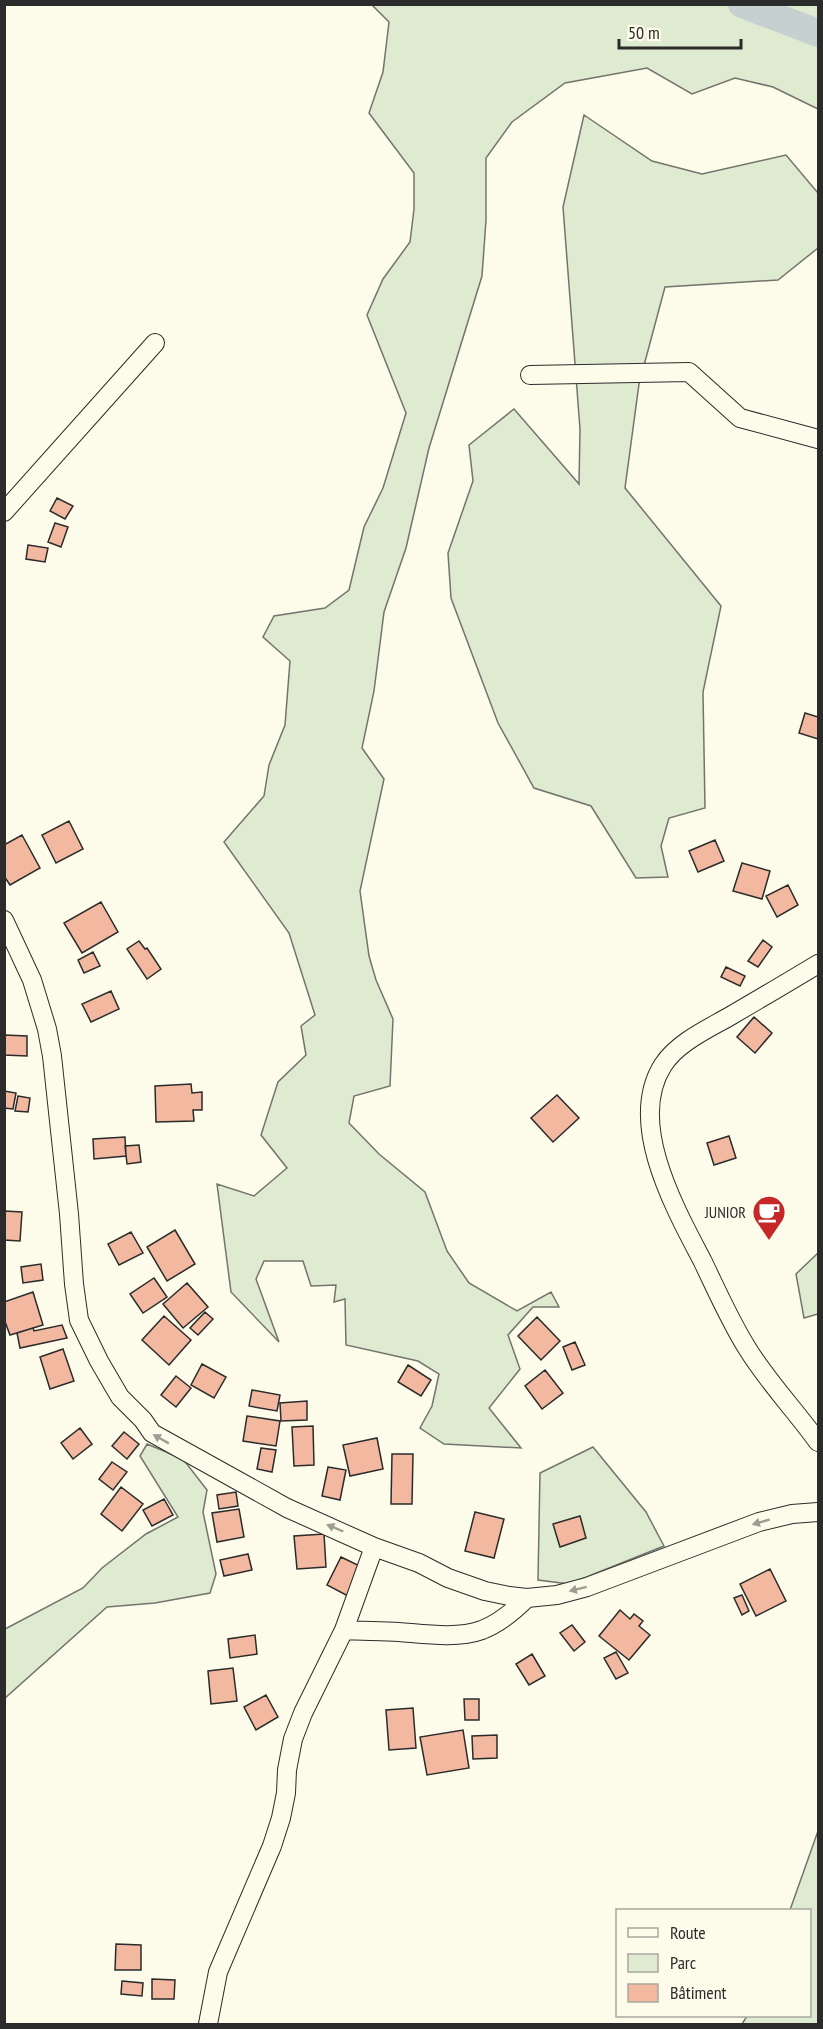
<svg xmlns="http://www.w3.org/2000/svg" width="823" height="2029" font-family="'PT Sans Narrow',sans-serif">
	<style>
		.green { fill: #deebd1; stroke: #74746e; stroke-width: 1.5 }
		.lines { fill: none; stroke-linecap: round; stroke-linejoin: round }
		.river { stroke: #c7d0d0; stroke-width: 28 }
		.building { fill: #f2b8a0; stroke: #2b2b2b; stroke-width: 1.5 }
		.minor-casing { stroke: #2b2b2b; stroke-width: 20 }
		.minor { stroke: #fdfbea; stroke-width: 18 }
		.oneway { fill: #9e9d94 }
		.labels { text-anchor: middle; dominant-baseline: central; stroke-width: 4.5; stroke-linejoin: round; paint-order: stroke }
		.poi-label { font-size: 16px; fill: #2b2b2b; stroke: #fdfbea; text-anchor: end }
	</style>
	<rect width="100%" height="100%" fill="#fdfbea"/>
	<path class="green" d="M372 5H818V109L773 87 735 78 692 94 647 68 565 83 512 122 486 158V220L482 276 429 448 406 548 384 612 374 691 362 748 384 779 360 891 369 956 376 980 393 1019 390 1086 354 1096 349 1123 379 1154 425 1192 447 1251 469 1283 517 1311 551 1292 559 1307H533L508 1335 520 1369 489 1408 521 1448 444 1444 420 1428 432 1406 439 1374 418 1361 346 1345 345 1299 334 1302 336 1285 311 1286 303 1261H264L256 1279 279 1342 231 1292 217 1184 254 1196 287 1168 261 1135 278 1082 306 1055 301 1026 315 1015 289 933 224 842 264 796 269 765 285 725 290 661 263 637 274 616 325 608 349 590 364 527 383 488 406 413 367 315 383 279 410 242 414 209V173L369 113 383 72 389 22Z
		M584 115 652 161 702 174 786 155 818 193V248L778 280 665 287 639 384 625 488 721 606 703 692 705 808 669 818 661 846 668 877 636 878 591 806 534 788 498 723 451 598 448 553 473 481 469 445 514 409 579 484 580 429 563 207Z
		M818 1253V1314L804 1318 796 1274Z
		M147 1444 183 1459 207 1490 203 1512 216 1574 210 1593 155 1603 107 1607 5 1698V1629L83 1588 102 1568 146 1534 178 1517 140 1456Z
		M593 1447 646 1512 664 1546 569 1584 538 1580 540 1473Z
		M818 1831V2024H742L747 2016H810V1910H790Z"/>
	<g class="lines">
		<path class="river" d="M742 4 818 33"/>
	</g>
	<path class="building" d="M57 498 73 506 65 519 50 511Z
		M55 523 68 527 61 547 48 542Z
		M28 545 48 548 45 562 26 559Z
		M805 713 818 717V739L799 733Z
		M69 821 83 849 56 863 42 835Z
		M22 835 40 868 10 885 4 876V845Z
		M715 840 724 861 698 872 689 851Z
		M742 863 770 871 762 899 733 891Z
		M788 885 798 905 777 917 766 896Z
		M101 902 118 932 82 953 64 923Z
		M763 940 772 947 758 967 748 961Z
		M139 941 145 949 147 948 161 969 147 979 127 949Z
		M93 952 100 966 84 973 78 960Z
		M726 967 745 976 740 986 721 977Z
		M111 991 119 1009 91 1022 82 1004Z
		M754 1017 772 1033 755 1053 737 1037Z
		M4 1035 27 1036V1056L4 1055Z
		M191 1084 192 1093 202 1092V1110H193L194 1121 156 1122 155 1086Z
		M4 1091 16 1093 13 1109 4 1108Z
		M557 1095 579 1118 553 1142 531 1118Z
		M18 1096 30 1098 28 1112 15 1111Z
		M729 1136 736 1158 714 1165 707 1143Z
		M125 1137 126 1156 94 1159 93 1139Z
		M139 1145 141 1162 127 1164 125 1146Z
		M4 1211 22 1212 20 1241 4 1240Z
		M175 1230 195 1264 167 1281 147 1247Z
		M131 1232 143 1253 119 1265 108 1244Z
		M41 1264 43 1280 23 1283 21 1267Z
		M154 1278 167 1297 143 1313 130 1294Z
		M187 1283 208 1307 183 1328 163 1304Z
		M33 1292 43 1325 10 1335 4 1319V1302Z
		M205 1312 213 1319 198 1335 190 1328Z
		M164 1316 191 1340 169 1365 142 1340Z
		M537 1317 560 1341 541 1360 518 1336Z
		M62 1325 67 1338 20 1348 17 1333 33 1328 34 1331Z
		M575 1342 585 1365 572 1370 563 1347Z
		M63 1349 74 1381 50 1389 40 1357Z
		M202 1364 226 1377 214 1398 191 1385Z
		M408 1365 431 1380 421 1396 398 1382Z
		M545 1370 563 1393 542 1409 525 1386Z
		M176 1376 191 1388 176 1407 161 1395Z
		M252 1390 280 1395 277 1411 249 1406Z
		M307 1401V1420L281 1421 280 1403Z
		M247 1416 280 1421 276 1446 243 1441Z
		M313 1426 314 1465 294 1466 292 1427Z
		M80 1428 92 1444 73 1459 61 1443Z
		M124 1432 139 1444 127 1459 112 1446Z
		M377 1438 383 1469 350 1476 343 1445Z
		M261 1448 276 1450 272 1472 257 1469Z
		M392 1454H413L412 1504H391Z
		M112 1462 127 1472 113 1490 99 1479Z
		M328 1467 346 1470 340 1500 322 1496Z
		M121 1487 143 1504 122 1531 101 1514Z
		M236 1492 238 1506 219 1509 217 1495Z
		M164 1499 173 1515 152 1526 143 1510Z
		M239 1509 244 1537 217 1542 212 1513Z
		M475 1512 504 1519 494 1558 465 1551Z
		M580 1516 586 1538 560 1547 553 1524Z
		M324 1534 326 1567 297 1569 294 1536Z
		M248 1554 252 1570 224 1576 220 1560Z
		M341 1557 362 1567 348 1596 327 1585Z
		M770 1569 786 1601 756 1616 740 1584Z
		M742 1595 749 1611 742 1615 734 1598Z
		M620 1610 630 1619 634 1614 643 1621 639 1626 650 1635 629 1660 599 1636Z
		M572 1625 585 1642 574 1651 560 1633Z
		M255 1635 257 1654 230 1658 228 1639Z
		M616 1652 628 1673 616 1679 604 1658Z
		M532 1654 545 1676 529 1685 516 1664Z
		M233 1668 237 1701 211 1704 208 1671Z
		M266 1695 278 1717 256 1730 244 1707Z
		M464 1699H479V1720H465Z
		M413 1708 416 1748 389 1750 386 1710Z
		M463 1730 469 1768 427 1775 420 1737Z
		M497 1735V1758L473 1759 472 1736Z
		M116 1944 141 1945V1970H115Z
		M152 1979 175 1980 174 1999H152Z
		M122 1981 143 1983 142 1996 121 1994Z"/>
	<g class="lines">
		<defs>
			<path id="minor" d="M530 375 689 372 740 418 818 439
				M4 512 155 343
				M4 920 32 980 47 1029 52 1056 69 1214 74 1284 79 1320 99 1361 120 1397 143 1420 152 1433 287 1508 374 1547 419 1563 448 1578 485 1591 509 1596 527 1598 557 1595 587 1587 759 1522 792 1514 818 1512
				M818 964C790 981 761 998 732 1015 708 1029 678 1042 663 1065 626 1123 676 1210 703 1262 717 1291 730 1321 747 1348 767 1381 795 1410 818 1442
				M344 1630C362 1631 381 1631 399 1632 425 1634 457 1639 482 1630 500 1623 514 1611 527 1598
				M208 2024 218 1972 272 1846 281 1818 286 1793 287 1770 293 1739 303 1713 344 1630 374 1547"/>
		</defs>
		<use href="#minor" class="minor-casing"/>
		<use href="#minor" class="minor"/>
	</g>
	<defs><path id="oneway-solid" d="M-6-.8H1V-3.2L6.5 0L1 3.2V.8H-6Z" transform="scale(1.5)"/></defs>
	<g class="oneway">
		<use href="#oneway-solid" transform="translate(161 1439) rotate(-151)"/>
		<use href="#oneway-solid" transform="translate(761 1522) rotate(164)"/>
		<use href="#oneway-solid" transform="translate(335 1528) rotate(-157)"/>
		<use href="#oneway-solid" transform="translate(578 1589) rotate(166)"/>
	</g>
	<defs>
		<symbol id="cafe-pin" viewBox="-11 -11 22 30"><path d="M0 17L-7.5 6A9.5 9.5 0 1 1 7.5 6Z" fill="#c62828" stroke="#fdfbea"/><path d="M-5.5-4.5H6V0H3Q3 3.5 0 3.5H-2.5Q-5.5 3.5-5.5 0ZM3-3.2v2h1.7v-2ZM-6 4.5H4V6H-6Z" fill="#fff"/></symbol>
	</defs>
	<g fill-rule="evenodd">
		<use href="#cafe-pin" x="750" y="1193" width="38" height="52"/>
	</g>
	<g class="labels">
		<g class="poi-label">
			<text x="746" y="1212">JUNIOR</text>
		</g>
	</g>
	<rect width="823" height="2029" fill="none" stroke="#2b2b2b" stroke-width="12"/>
	<rect x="616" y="1909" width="195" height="108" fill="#fdfbea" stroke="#a9a89e" stroke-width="1.5"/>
	<rect x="628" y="1928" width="30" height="9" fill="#fdfbea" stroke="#a9a89e" stroke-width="1.5"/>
	<text x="670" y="1939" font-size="18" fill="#2b2b2b">Route</text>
	<rect x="628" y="1954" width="30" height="18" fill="#deebd1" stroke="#a9a89e" stroke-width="1.5"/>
	<text x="670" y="1969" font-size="18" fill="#2b2b2b">Parc</text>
	<rect x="628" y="1984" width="30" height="18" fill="#f2b8a0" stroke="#a9a89e" stroke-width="1.5"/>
	<text x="670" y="1999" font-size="18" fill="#2b2b2b">Bâtiment</text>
	<path d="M619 39v9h122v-9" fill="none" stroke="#2b2b2b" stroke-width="3"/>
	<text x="628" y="39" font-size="18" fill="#2b2b2b" stroke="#fdfbea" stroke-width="4.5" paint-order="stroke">50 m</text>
</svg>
